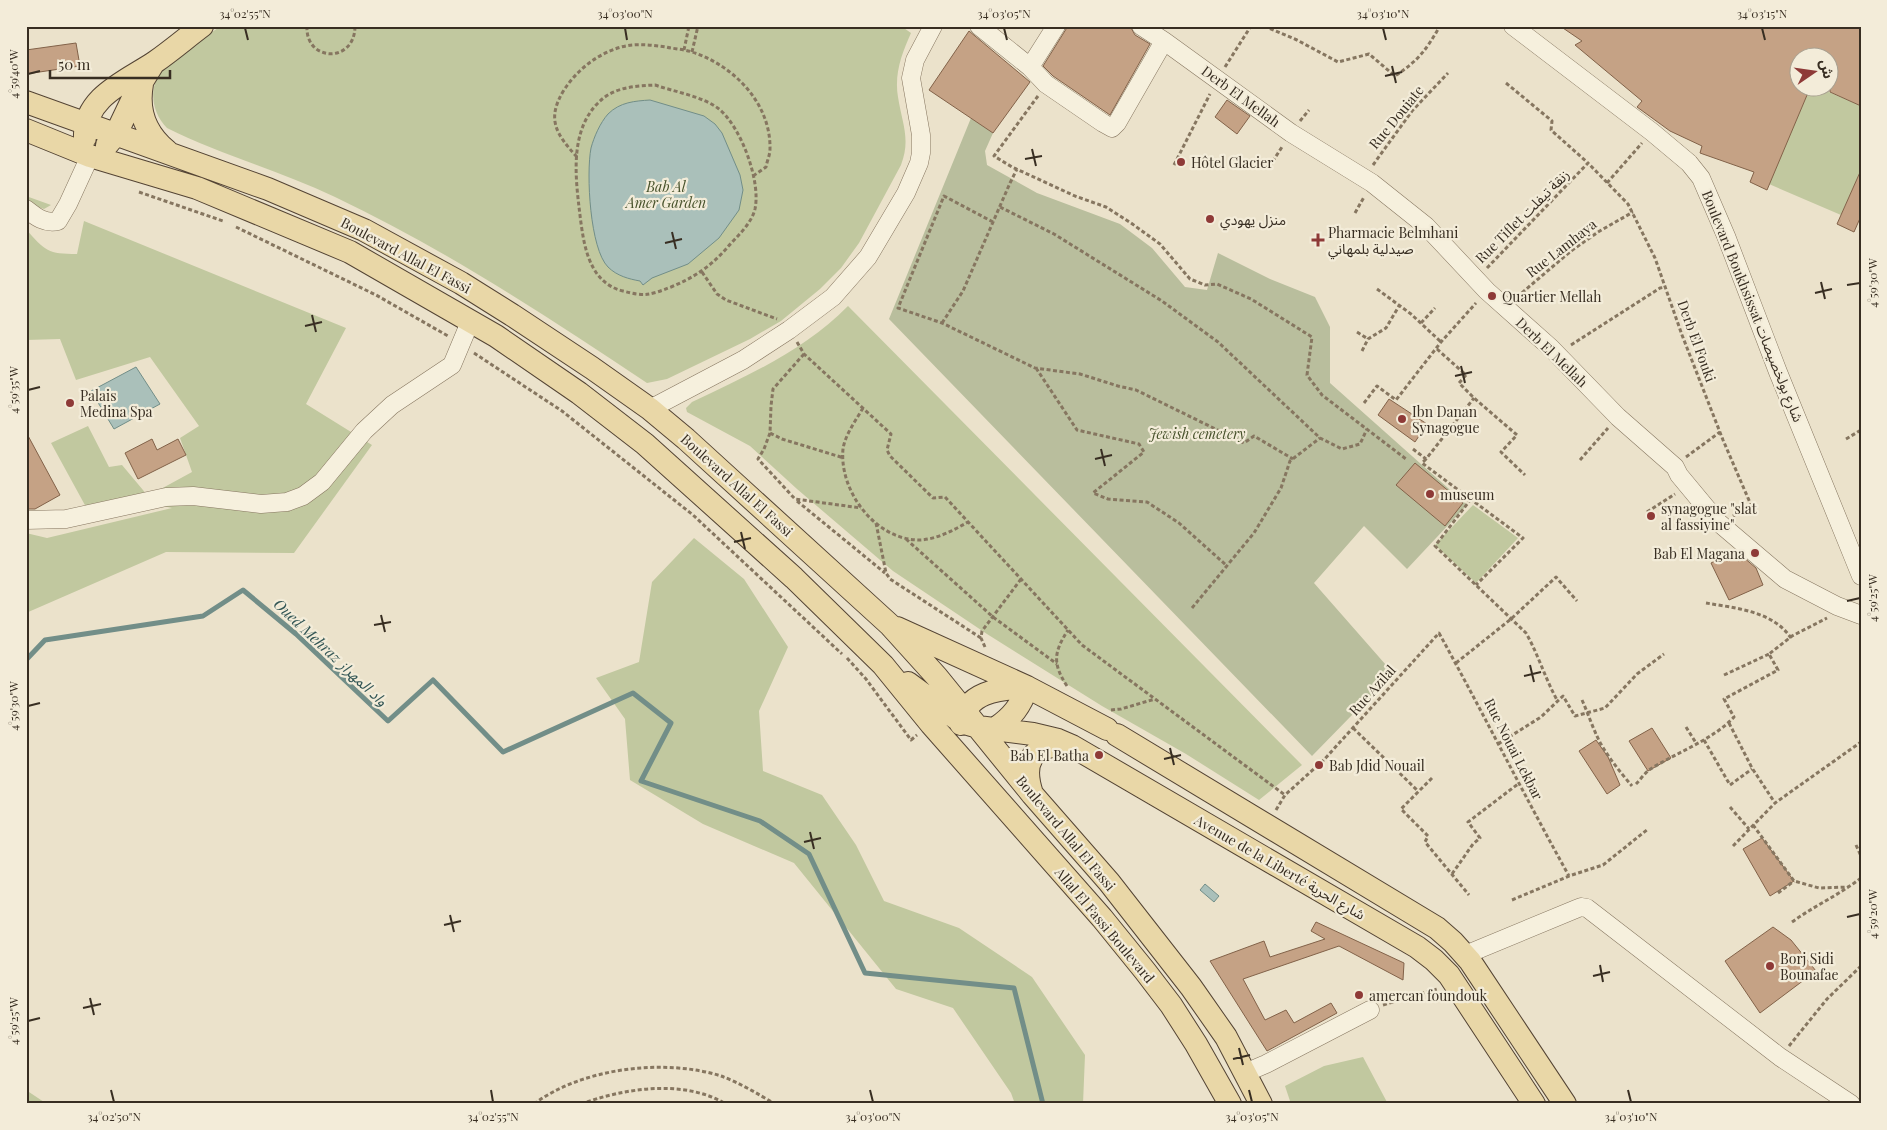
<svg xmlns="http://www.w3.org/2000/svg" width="1887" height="1130" font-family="'Playfair Display','Noto Sans Arabic',serif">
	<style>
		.green { fill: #c1c89f }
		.cemetery { fill: #b9be9d }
		.water { fill: #aac0ba; stroke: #728e88 }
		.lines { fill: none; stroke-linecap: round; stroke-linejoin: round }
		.stream { stroke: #728e88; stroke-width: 5 }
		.building { fill: #c5a285; stroke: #826249 }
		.minor-casing { stroke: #867660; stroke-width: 19 }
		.major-casing { stroke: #544434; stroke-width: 24 }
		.path { stroke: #867660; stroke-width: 3; stroke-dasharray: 4 2.5; stroke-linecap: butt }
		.minor { stroke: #f6f0dd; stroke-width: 18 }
		.major { stroke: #e9d7a7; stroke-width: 22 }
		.ticks { fill: none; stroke: #382e22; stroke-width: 2 }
		.poi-dot { fill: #8e3a37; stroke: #f3ecd9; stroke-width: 2 }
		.labels { text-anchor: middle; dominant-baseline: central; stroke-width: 4.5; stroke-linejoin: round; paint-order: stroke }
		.street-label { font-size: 14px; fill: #382e22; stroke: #f3ecd9 }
		.poi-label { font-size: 14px; fill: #382e22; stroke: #f3ecd9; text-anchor: start }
		.park-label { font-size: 14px; font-style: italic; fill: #47522b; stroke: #f3ecd9 }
		.water-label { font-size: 15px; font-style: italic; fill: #335655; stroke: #f3ecd9 }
		.neatline { fill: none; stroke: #382e22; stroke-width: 2 }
		.ticks-label { font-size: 12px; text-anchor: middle; fill: #382e22 }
	</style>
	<rect width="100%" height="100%" fill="#ebe2cb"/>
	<path class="green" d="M221 26H901L911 33C902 53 894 74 898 97 902 123 911 139 901 165L859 243 841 268 820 289 781 321 750 339 667 379 647 383C546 316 445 249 335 197 281 171 221 155 167 128 152 113 148 89 161 71 172 56 205 37 221 26Z
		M1810 88H1820L1861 106V170L1841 215 1769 184Z
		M26 196 51 205 44 209 26 203Z
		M84 221 346 328 306 404 372 445 294 553 166 552 26 613V533L47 538 172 508 126 498 86 507 51 443 88 426 109 467 122 465 148 496 192 472 180 438 199 426 150 357 76 380 60 339 26 340V229C45 251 48 254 77 254Z
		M848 306 1302 765 1259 800 1186 754 1102 706 987 634 893 571 797 489 750 446 687 412 686 408 692 402C747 376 805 350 848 306Z
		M1473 505 1518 538 1476 583 1435 545Z
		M694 538 744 579 788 647 759 711 763 771 822 795 856 845 884 901 959 928 1032 977 1085 1055 1083 1104H1015L1011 1093 953 1008 896 989 794 863 703 824 630 780 625 719 596 678 639 662 652 582Z
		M1363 1057 1388 1104H1291L1285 1086 1324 1066Z
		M26 1090 47 1104H26Z"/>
	<path class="cemetery" d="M971 118 993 133 985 151 987 165 1037 193 1120 224 1152 248 1185 287 1207 290 1218 253 1270 279 1315 297 1330 327V383L1467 505 1407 569 1364 526 1314 583 1393 673 1312 756 889 319Z"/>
	<path class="water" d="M650 100 704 116 715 124 722 133 740 175 743 190 739 210 719 238 688 264 652 278 643 285 640 281C629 279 617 276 608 267 590 249 586 174 591 148 594 137 600 123 608 114 620 102 635 101 650 100Z
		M136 367 160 404 114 429 91 391Z
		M1205 884 1219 896 1214 902 1200 890Z"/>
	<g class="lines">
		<path class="stream" d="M26 660 45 640 203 616 243 590 296 634 388 721 433 680 503 752 633 693 671 723 641 781 760 821 809 854 865 973 1014 988 1043 1104"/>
	</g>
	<path class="building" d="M1068 26H1130L1135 35 1150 44 1110 115 1053 76 1043 66Z
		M1560 26H1861V106L1830 92V58H1800V88H1810L1767 190 1750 182 1754 172 1700 153 1702 146 1670 131 1637 107 1642 101 1575 45 1582 41Z
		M969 31 1030 82 993 133 929 90Z
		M76 43 80 66 26 74V50Z
		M1227 100 1250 116 1237 134 1215 117Z
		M1861 170V216L1854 232 1837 224Z
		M1389 399 1427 424 1415 442 1378 415Z
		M26 432 60 495 35 509H26Z
		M152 439 157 450 178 439 186 455 138 479 125 453Z
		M1415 463 1463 503 1445 526 1396 485Z
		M1736 551 1756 568 1763 585 1729 600 1711 563Z
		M1652 728 1671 758 1648 771 1629 741Z
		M1596 740 1608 757 1620 785 1607 794 1579 751Z
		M1762 838 1794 881 1770 896 1743 849Z
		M1316 922 1404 963 1403 980 1339 946 1243 979 1265 1020 1286 1010 1294 1023 1331 1003 1337 1013 1267 1051 1210 961 1264 941 1270 957 1325 939 1311 931Z
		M1773 927 1791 940 1816 971 1760 1013 1725 961Z"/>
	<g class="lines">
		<defs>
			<path id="minor" d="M979 26 1030 67 1046 84 1103 123 1112 128 1117 123 1164 41 1141 26
				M1513 26 1652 132 1689 163 1701 178 1726 236 1778 372 1861 576
				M1164 41 1291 133 1372 183 1426 226 1487 291 1551 348 1618 417 1675 467 1679 475 1718 522 1785 579 1837 606 1861 615
				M1030 67 1056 26
				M26 209C36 217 45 224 58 221L68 204 90 156
				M650 409 743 360 789 330 833 297 868 257 906 193 919 163 921 153V135L911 78 915 60 933 26
				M26 520 66 519 166 497 193 496 261 504 287 502 303 496 322 482 364 431 392 405 452 365 470 322
				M1465 955 1576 909 1581 907 1587 908 1780 1057 1851 1104
				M1245 1073 1266 1064 1370 1010"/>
			<path id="major" d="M142 84C137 111 146 134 167 151
				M26 102 268 189 364 230 461 283 512 315 592 368 650 409 686 439 890 625 937 677 1032 794 1109 882 1191 987 1226 1037 1261 1104
				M26 130 90 156 197 188 350 252 496 336 579 393 645 444 794 578 883 665 931 724 1102 918 1145 971 1171 1005 1196 1044 1230 1104
				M85 138C83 97 127 81 155 62 171 51 186 38 202 26
				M107 145 116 134 137 90 153 64
				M897 628 1027 687 1107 729
				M908 683 961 722 978 727 1033 734 1058 740 1072 746 1417 947 1434 960 1449 975 1534 1104
				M961 724C966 691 999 689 1026 687
				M996 728C1012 717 1021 706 1027 687
				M1117 735 1437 928 1453 942 1470 961 1565 1104
				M1032 794C1022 763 1031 743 1066 746"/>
		</defs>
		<use href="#minor" class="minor-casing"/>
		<use href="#major" class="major-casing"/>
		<path class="path" d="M307 26C305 62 355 64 355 26
			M1264 26 1297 40 1338 62 1369 54 1395 76C1419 60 1426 50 1440 26
			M684 50 689 26
			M692 52 698 26
			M1225 67 1251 26
			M1506 83 1552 121 1551 130 1588 163
			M655 85C675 92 702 96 719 109 741 127 761 181 755 209 751 225 736 237 726 249 710 267 693 278 671 287 650 295 645 297 623 291 586 282 583 239 579 207 575 173 571 130 598 103 613 87 635 86 655 85Z
			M1038 96 994 156 1012 167 1075 196 1106 207 1131 223 1160 244 1190 279 1205 285 1217 284 1251 299 1312 337 1307 375 1322 395 1406 459
			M1300 121 1309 110
			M577 157C556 134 546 119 564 90 577 70 597 54 621 47 636 43 651 45 666 47 674 49 683 49 692 52 733 65 771 103 770 149 770 155 767 161 766 167L753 176
			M1174 165 1210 94
			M1373 165 1412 111 1448 73
			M1269 167 1282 147
			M1607 183 1642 143
			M139 192 223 221
			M1000 207 1054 234 1162 301 1218 342 1320 438 1342 449 1360 444 1367 429
			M1355 213 1364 197
			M993 222 944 196 898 308 942 323 1035 368 1080 374 1118 386 1136 390 1244 443 1254 436 1293 459
			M236 227 376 295 448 336
			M1487 268 1588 163 1628 204 1655 258 1682 335 1723 440 1751 505 1733 516
			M702 272 717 294 726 300 777 319
			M1377 289 1411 314 1441 342
			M1517 297 1571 251 1598 232 1633 212
			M942 323 963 291 1010 183 1017 169
			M1421 323 1435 308
			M1357 332 1368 339
			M797 342 804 354 891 434 887 450 890 456 933 498 945 497 1082 645 1285 795
			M1571 345 1660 288 1666 287
			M1437 349 1466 375 1459 383 1474 398 1517 435 1501 452 1525 475
			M1362 351 1368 339 1386 328 1399 306
			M474 353 562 411 693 515 842 654
			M804 354 773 389 771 406 770 433 782 439 844 458
			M1036 368 1077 430 1139 444 1144 452 1093 493 1108 499 1147 502 1179 523 1226 565
			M1364 403 1377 386 1396 400 1441 342 1476 303
			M863 408C856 420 845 435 843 449 839 491 875 539 918 540 936 540 954 530 968 522
			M770 433 764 449 758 459 795 499 861 508
			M1846 439 1861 430
			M1413 449 1426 459 1474 398
			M1686 457 1720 432
			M1426 459 1422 463 1523 538 1476 585
			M1580 460 1608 428
			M1471 499 1435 546 1526 633C1538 654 1545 678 1557 700
			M797 501 885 573
			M1647 512 1675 494
			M876 523 886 573 890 579 981 638
			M906 539 993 617 1057 664
			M1706 603C1735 608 1773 611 1791 638
			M1192 608 1254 533 1281 488 1290 461 1320 438
			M985 647 981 638 982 631 1021 579
			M847 658 866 679 911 740 917 735
			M1456 663 1511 619 1556 577 1577 601
			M1724 675 1769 654
			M1067 686C1052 663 1054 652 1068 630
			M1582 700C1587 711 1591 723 1596 734 1603 751 1620 772 1632 786
			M1111 710 1121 709 1155 699
			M1729 723 1752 768 1775 803
			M1686 727 1696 743
			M1353 728 1418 791
			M1704 740 1730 785 1752 769
			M1498 744 1541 717 1563 696 1575 716 1605 708 1637 674 1664 654
			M1321 763 1439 633C1483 713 1524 795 1569 876
			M1432 778 1401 809 1428 836 1425 842 1469 895
			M1636 784C1640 780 1644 774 1649 770 1675 753 1713 740 1734 717L1724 699 1778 670 1769 654 1792 636 1827 618
			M1730 807 1749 829
			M1276 810 1285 795 1316 767
			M1753 825 1794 881 1819 888 1849 887
			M1856 845 1861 856
			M1733 846 1775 803 1861 742
			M1452 874 1473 844 1480 838 1468 822 1518 784
			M1778 893 1794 881
			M1512 900 1569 876 1603 865 1648 829
			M1792 922C1814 906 1839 895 1861 878
			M1383 1005 1437 989
			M1789 1046 1827 999 1861 966
			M534 1104C582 1068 664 1058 721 1076 738 1082 760 1095 775 1104
			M581 1104C625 1088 684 1079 726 1104"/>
		<use href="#minor" class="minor"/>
		<use href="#major" class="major"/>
	</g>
	<path class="ticks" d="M245 28 248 40M625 28 627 40M1004 28 1007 40M1383 28 1386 40M1762 28 1765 40M1392 66 1396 83M28 74 40 71M1385 76 1402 72M1032 149 1036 166M1025 159 1042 156M672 232 676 249M665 243 682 239M1821 282 1825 299M1847 285 1860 283M1815 293 1832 289M312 315 316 332M305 326 322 322M1461 366 1465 383M1455 376 1472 372M28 390 40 387M1101 449 1105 466M1095 459 1112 455M741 532 745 549M734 542 751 538M1847 601 1860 598M381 615 385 632M374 625 391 622M1530 665 1534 682M1524 676 1541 672M28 706 40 703M1170 748 1174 765M1164 759 1181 755M810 832 814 849M804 842 821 838M450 915 454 932M1847 917 1860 914M444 925 461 921M1600 965 1603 982M1593 976 1610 972M90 998 94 1015M83 1008 101 1004M28 1021 40 1018M1239 1048 1243 1065M1233 1059 1250 1055M111 1090 114 1102M491 1090 493 1102M870 1090 873 1102M1249 1090 1252 1102M1628 1090 1631 1102"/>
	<g class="poi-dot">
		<circle cx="1181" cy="162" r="5"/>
		<circle cx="1210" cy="219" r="5"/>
		<path d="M1315.5 232.5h5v5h5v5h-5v5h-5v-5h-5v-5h5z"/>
		<circle cx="1492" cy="296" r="5"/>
		<circle cx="70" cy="403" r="5"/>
		<circle cx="1402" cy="419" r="5"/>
		<circle cx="1430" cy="494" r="5"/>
		<circle cx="1651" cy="516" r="5"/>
		<circle cx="1755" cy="553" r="5"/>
		<circle cx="1099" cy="755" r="5"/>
		<circle cx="1319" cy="765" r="5"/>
		<circle cx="1770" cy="966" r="5"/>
		<circle cx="1359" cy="995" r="5"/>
	</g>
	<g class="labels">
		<g class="street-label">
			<text transform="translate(1241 96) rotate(36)">Derb El Mellah</text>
			<text transform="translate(1396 117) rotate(-51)">Rue Douiate</text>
			<text transform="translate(1522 216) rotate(-45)">Rue Tiflet زنقة تيفلت</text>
			<text transform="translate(1561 248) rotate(-38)">Rue Lamhaya</text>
			<text transform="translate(406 255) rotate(28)">Boulevard Allal El Fassi</text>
			<text transform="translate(1753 306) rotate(68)">Boulevard Boukhsissat شارع بولخصيصات</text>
			<text transform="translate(1697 341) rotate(70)">Derb El Fouki</text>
			<text transform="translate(1552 352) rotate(44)">Derb El Mellah</text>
			<text transform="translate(737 485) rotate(42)">Boulevard Allal El Fassi</text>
			<text transform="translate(1372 690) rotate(-48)">Rue Azilal</text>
			<text transform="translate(1514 749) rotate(63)">Rue Nouai Lekbar</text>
			<text transform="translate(1066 833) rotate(50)">Boulevard Allal El Fassi</text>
			<text transform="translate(1280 867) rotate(30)">Avenue de la Liberté شارع الحرية</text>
			<text transform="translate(1105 925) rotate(50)">Allal El Fassi Boulevard</text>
		</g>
		<g class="poi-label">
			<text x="1191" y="162">Hôtel Glacier</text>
			<text x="1220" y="219">منزل يهودي</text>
			<text x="1328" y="232">Pharmacie Belmhani<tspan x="1328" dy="16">صيدلية بلمهاني</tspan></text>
			<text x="1502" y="296">Quartier Mellah</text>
			<text x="80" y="395">Palais<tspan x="80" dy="16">Medina Spa</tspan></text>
			<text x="1412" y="411">Ibn Danan<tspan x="1412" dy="16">Synagogue</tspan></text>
			<text x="1440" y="494">museum</text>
			<text x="1661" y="508">synagogue "slat<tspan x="1661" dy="16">al fassiyine"</tspan></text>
			<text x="1745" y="553" text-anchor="end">Bab El Magana</text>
			<text x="1089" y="755" text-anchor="end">Bab El Batha</text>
			<text x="1329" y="765">Bab Jdid Nouail</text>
			<text x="1780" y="958">Borj Sidi<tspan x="1780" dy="16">Bounafae</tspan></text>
			<text x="1369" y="995">amercan foundouk</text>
		</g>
		<g class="park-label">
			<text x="666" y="186">Bab Al<tspan x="666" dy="16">Amer Garden</tspan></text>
			<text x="1197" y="433">Jewish cemetery</text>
		</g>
		<g class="water-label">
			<text transform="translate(331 652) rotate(43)">Oued Mehraz واد المهراز</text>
		</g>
	</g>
	<rect width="1887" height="1130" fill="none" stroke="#f3ecd9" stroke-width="55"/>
	<g transform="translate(1814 72) rotate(77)"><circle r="24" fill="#f3ecd9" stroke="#a8a090"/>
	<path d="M0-4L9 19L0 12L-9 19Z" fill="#8e3a37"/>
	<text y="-8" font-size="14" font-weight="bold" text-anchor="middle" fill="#382e22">ش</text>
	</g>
	<path d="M50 70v8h120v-8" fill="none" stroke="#382e22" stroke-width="2.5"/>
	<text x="58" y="70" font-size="15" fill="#382e22" stroke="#f3ecd9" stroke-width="4" paint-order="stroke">50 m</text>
	<rect x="28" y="28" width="1832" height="1074" class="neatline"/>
	<g class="ticks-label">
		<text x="245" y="18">34°02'55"N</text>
		<text x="625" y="18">34°03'00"N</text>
		<text x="1004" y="18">34°03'05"N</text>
		<text x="1383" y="18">34°03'10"N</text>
		<text x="1762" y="18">34°03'15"N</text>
		<text transform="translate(14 74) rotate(-90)" y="4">4°59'40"W</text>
		<text transform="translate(1873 283) rotate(-90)" y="4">4°59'30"W</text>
		<text transform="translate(14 390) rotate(-90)" y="4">4°59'35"W</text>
		<text transform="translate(1873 598) rotate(-90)" y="4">4°59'25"W</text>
		<text transform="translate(14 706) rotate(-90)" y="4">4°59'30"W</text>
		<text transform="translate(1873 914) rotate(-90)" y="4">4°59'20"W</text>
		<text transform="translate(14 1021) rotate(-90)" y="4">4°59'25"W</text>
		<text x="114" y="1121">34°02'50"N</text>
		<text x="493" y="1121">34°02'55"N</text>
		<text x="873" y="1121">34°03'00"N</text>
		<text x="1252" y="1121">34°03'05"N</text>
		<text x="1631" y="1121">34°03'10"N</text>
	</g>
</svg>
